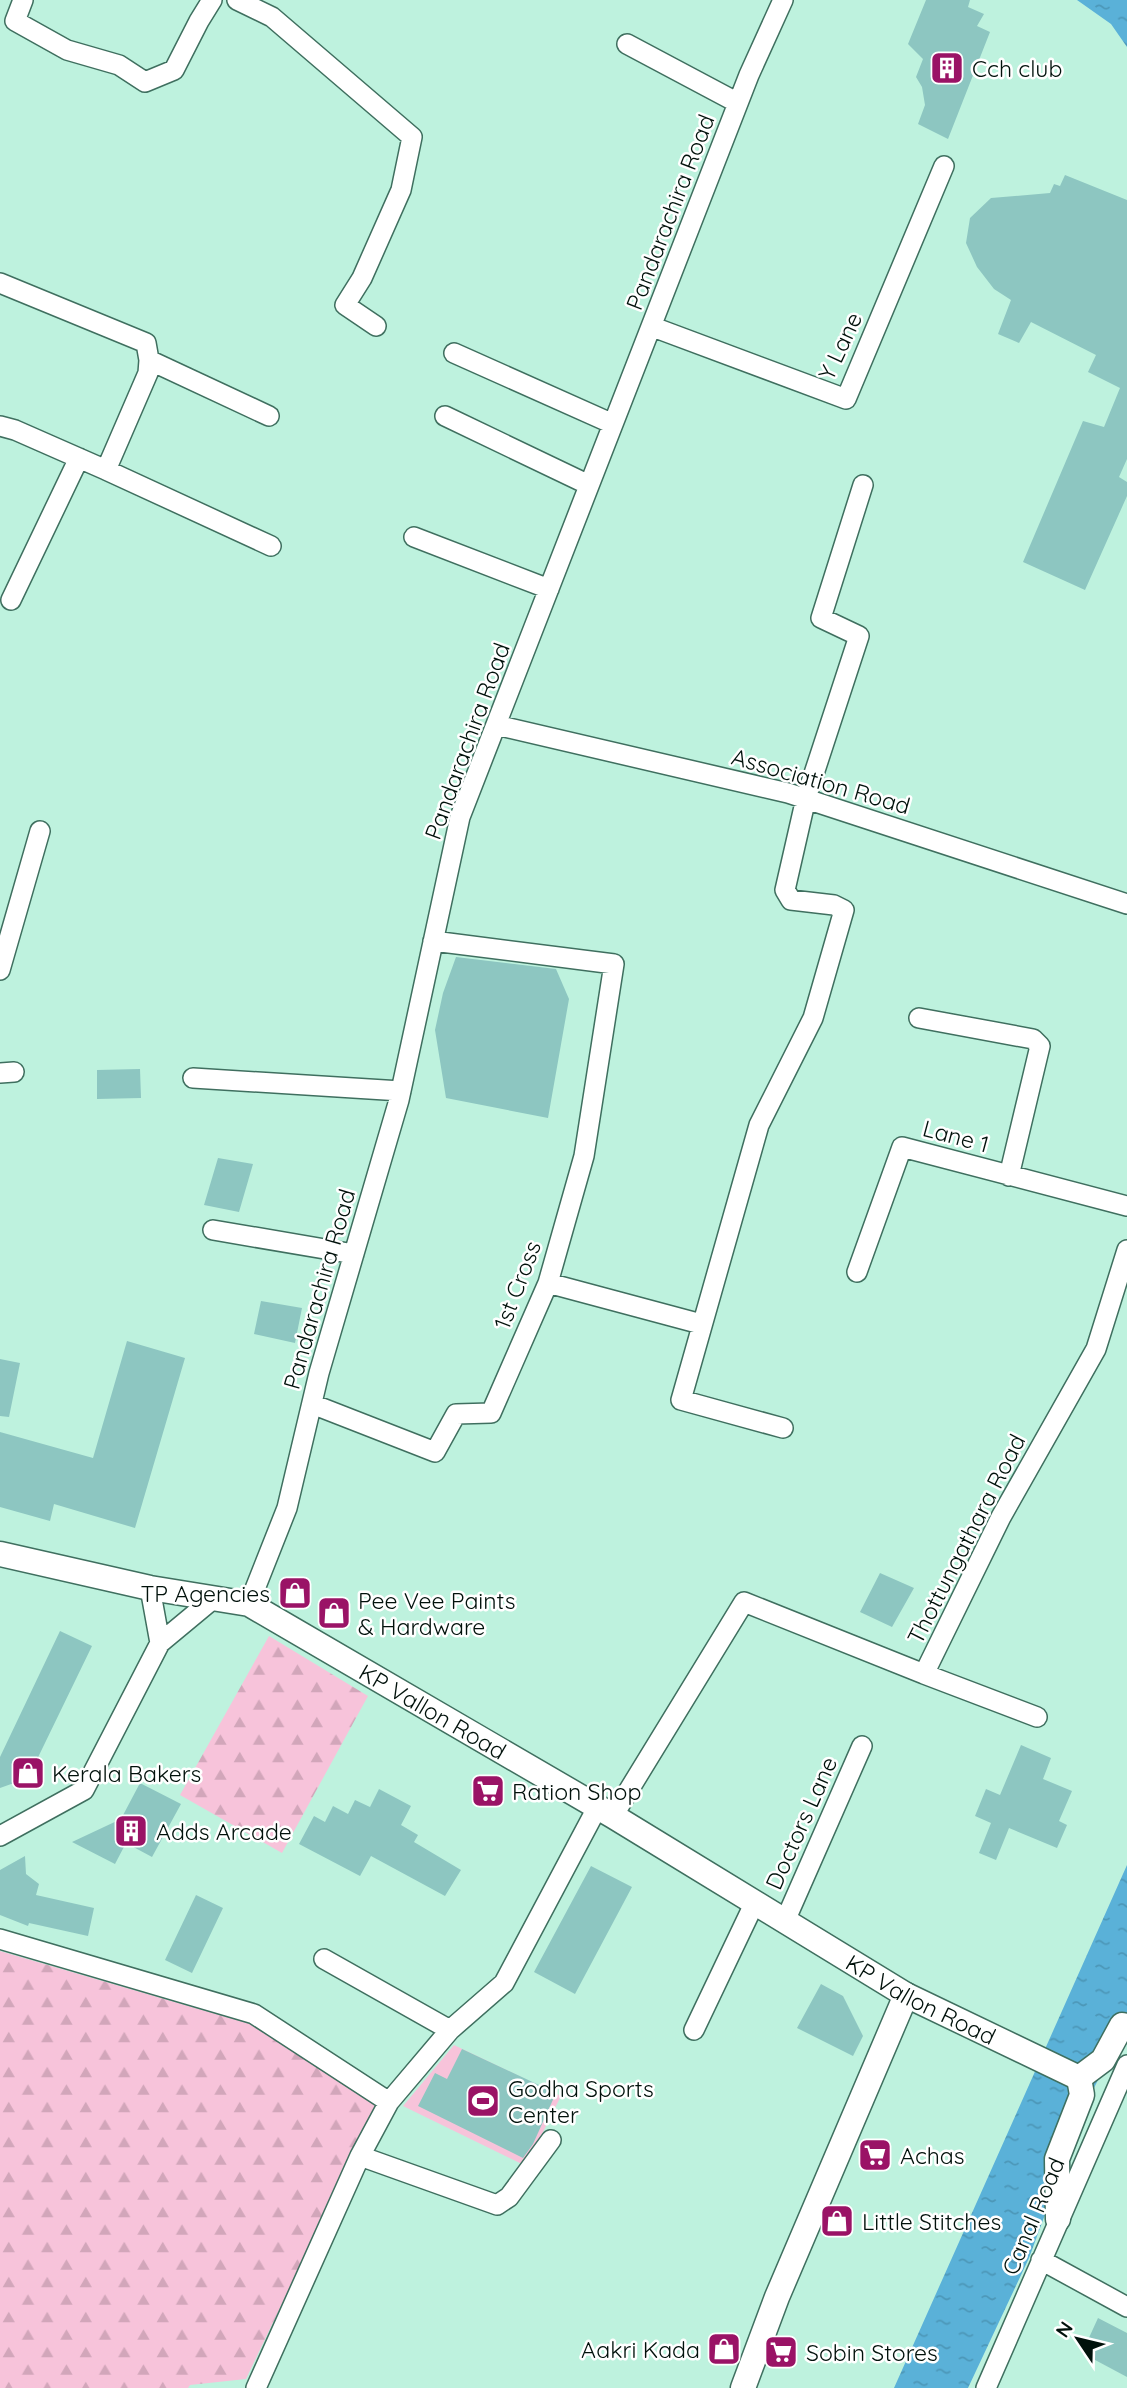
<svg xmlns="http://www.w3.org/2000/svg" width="1127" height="2388" font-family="Quicksand,sans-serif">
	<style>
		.green { fill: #f7c3da }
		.forest { fill: url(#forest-firs) }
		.water { fill: url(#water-ripples) }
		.building { fill: #8dc6c1 }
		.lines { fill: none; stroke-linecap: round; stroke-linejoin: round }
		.minor-casing { stroke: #3f6f5f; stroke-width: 22 }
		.tertiary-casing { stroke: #3f6f5f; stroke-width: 27 }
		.minor { stroke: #fff; stroke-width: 19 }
		.tertiary { stroke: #fff; stroke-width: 24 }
		.labels { text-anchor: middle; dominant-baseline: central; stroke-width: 5; stroke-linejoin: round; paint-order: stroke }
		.poi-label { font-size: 23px; fill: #01110b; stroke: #fff; text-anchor: start }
		.street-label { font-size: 23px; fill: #01110b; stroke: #fff }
	</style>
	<defs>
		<pattern id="forest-firs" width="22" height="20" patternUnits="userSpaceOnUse" patternTransform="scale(1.75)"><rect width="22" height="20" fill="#f7c3da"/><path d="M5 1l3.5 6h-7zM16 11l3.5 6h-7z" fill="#d2a6ba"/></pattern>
		<pattern id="water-ripples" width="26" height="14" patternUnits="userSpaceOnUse" patternTransform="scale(1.75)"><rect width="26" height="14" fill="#5ab1d8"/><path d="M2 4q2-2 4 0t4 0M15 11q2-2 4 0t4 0" fill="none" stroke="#4c97b8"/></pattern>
	</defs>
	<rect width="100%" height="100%" fill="#bef2de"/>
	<path class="green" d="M454 2045 561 2096 526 2166 403 2106Z"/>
	<path class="forest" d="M269 1636 368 1696 282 1853 180 1795Z
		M0 1951 250 2024 377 2105 246 2379 190 2385 188 2388H0Z"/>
	<path class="water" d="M1077 0H1127V47L1111 24Z
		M1127 1865V2022L1085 2106 1029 2258 968 2388H894Z"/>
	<path class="building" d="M926 0H970L968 7 984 14 977 26 990 32 948 139 918 124 925 105 922 87 916 77 923 59 908 44Z
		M1065 175 1127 200V459L1119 477 1127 482V496L1085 590 1023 562 1083 421 1104 427 1120 388 1088 372 1096 355 1031 322 1019 343 998 334 1011 300 994 289 977 267 966 243 970 218 991 198 1050 193 1054 184 1060 186Z
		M456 957 556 969 569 999 548 1118 446 1098 435 1030 443 993Z
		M140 1069 141 1098 97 1099V1070Z
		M218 1158 253 1164 239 1212 204 1205Z
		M261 1301 302 1308 295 1343 254 1334Z
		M127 1341 185 1358 135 1528 54 1504 50 1521 0 1507V1432L93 1458Z
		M0 1359 20 1363 9 1417 0 1416Z
		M880 1573 914 1588 892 1627 860 1612Z
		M60 1631 92 1646 28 1778 0 1788V1757Z
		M1021 1745 1051 1758 1043 1779 1072 1791 1059 1821 1067 1825 1057 1848 1009 1828 996 1860 979 1853 991 1823 975 1816 986 1789 1000 1795Z
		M140 1783 181 1804 152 1857 126 1843 115 1864 72 1842 121 1819Z
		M379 1789 411 1806 401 1825 418 1835 414 1842 461 1870 445 1896 371 1856 360 1876 299 1844 314 1816 325 1822 333 1806 348 1814 355 1800 370 1807Z
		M25 1856 26 1874 39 1884 36 1895 94 1908 88 1936 29 1923 28 1926 0 1915V1870Z
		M591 1866 632 1887 575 1994 534 1972Z
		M196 1895 223 1908 192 1973 165 1960Z
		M821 1984 843 1996 863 2036 853 2056 797 2028Z
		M462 2049 556 2093 533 2144 523 2158 418 2106 435 2073 447 2079Z
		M1098 2318 1127 2333V2377L1082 2353Z"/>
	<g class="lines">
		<defs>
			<path id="minor" d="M23 0 15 21 67 50 119 65 145 82 174 70 199 21 212 0
				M237 0 272 17 412 137 401 190 362 278 345 305 376 326
				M627 44 738 103
				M0 283 146 343 149 360 148 373 106 470 15 430 0 426
				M653 327 846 399 944 166
				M454 353 613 424
				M149 360 269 416
				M445 416 589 485
				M106 470 271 546
				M414 537 549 589
				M11 600 79 458
				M496 725 788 793 1127 904
				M0 970 40 831
				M919 1018 1033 1039 1040 1046 1009 1176
				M0 1073 14 1072
				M193 1078 401 1091
				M213 1230 354 1254
				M857 1272 902 1147 1127 1206
				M548 1283 701 1324
				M312 1404 435 1452 456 1414 491 1413 548 1283 584 1156 614 964 433 941
				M783 1428 681 1400 759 1125 813 1018 844 910 834 905 791 900 785 890 806 798 859 636 821 618 863 485
				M150 1588 160 1643
				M249 1604 287 1508 319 1373 399 1100 460 817 749 75 783 0
				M924 1674 1037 1717
				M613 1816 744 1602 924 1674 1001 1517 1096 1349 1127 1250
				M0 1836 84 1790 160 1643 213 1599
				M785 1921 862 1746
				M0 1939 254 2014 389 2102
				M324 1959 450 2030
				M694 2030 755 1902
				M360 2156 497 2205 509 2197 551 2140
				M1041 2260 1127 2307
				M256 2388 360 2156 389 2102 450 2030 504 1983 597 1808
				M986 2388 1127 2065"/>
			<g id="tertiary">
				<path id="s1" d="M0 1554 150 1588 249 1604 613 1816 906 1995 1079 2078"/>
				<path d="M1079 2078 1103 2060 1122 2025 1127 2026"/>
				<path d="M1058 2219 1057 2159 1082 2095 1079 2078"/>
				<path d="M743 2388 777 2297 906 1995"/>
			</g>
		</defs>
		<use href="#minor" class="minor-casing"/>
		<use href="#tertiary" class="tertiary-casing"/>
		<use href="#minor" class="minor"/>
		<use href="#tertiary" class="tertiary"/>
	</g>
	<defs>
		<symbol id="building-square" viewBox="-11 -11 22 22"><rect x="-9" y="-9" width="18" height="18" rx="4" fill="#9a1366" stroke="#fff"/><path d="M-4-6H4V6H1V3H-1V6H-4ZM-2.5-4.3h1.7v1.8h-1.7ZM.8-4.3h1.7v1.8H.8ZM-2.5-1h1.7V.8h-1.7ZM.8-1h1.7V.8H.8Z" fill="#fff"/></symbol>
		<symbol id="shop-square" viewBox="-11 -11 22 22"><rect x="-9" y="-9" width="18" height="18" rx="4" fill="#9a1366" stroke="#fff"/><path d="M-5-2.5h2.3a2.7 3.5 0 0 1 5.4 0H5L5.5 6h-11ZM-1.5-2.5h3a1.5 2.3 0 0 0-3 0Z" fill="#fff"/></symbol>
		<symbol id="supermarket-square" viewBox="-11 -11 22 22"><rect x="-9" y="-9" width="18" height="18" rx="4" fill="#9a1366" stroke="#fff"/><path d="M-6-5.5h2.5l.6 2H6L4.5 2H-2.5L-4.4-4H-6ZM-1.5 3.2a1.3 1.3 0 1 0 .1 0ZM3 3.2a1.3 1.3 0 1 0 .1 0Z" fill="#fff"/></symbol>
		<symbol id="stadium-square" viewBox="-11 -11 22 22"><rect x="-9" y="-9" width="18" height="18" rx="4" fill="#9a1366" stroke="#fff"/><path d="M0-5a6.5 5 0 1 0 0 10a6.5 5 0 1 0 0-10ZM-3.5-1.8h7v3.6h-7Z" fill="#fff"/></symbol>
	</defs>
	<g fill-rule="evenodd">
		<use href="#building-square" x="928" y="49" width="38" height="38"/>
		<use href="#shop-square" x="276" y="1574" width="38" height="38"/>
		<use href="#shop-square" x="315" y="1594" width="38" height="38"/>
		<use href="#shop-square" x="9" y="1754" width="38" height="38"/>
		<use href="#supermarket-square" x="469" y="1772" width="38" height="38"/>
		<use href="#building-square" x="112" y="1812" width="38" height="38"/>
		<use href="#stadium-square" x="464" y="2082" width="38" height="38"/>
		<use href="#supermarket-square" x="856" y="2136" width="38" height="38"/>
		<use href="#shop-square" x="818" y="2202" width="38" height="38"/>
		<use href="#shop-square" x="705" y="2330" width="38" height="38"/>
		<use href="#supermarket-square" x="762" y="2333" width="38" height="38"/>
	</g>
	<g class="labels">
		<g class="poi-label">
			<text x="972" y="68">Cch club</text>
			<text x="270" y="1593" text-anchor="end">TP Agencies</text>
			<text x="358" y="1600">Pee Vee Paints<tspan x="358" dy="26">&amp; Hardware</tspan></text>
			<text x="52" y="1773">Kerala Bakers</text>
			<text x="512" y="1791">Ration Shop</text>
			<text x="156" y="1831">Adds Arcade</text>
			<text x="508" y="2088">Godha Sports<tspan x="508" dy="26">Center</tspan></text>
			<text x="900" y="2155">Achas</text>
			<text x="862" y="2221">Little Stitches</text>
			<text x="700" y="2349" text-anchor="end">Aakri Kada</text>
			<text x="806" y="2352">Sobin Stores</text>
		</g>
		<g class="street-label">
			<text transform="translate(670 212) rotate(-69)">Pandarachira Road</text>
			<text transform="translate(840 346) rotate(-65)">Y Lane</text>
			<text transform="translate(467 741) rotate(-70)">Pandarachira Road</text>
			<text transform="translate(821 781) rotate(16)">Association Road</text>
			<text transform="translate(956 1136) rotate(15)">Lane 1</text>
			<text transform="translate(517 1285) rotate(-69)">1st Cross</text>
			<text transform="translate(319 1289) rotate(-74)">Pandarachira Road</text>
			<text transform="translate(966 1539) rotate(-63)">Thottungathara Road</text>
			<text stroke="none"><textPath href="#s1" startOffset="467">KP Vallon Road</textPath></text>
			<text transform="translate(801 1823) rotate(-66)">Doctors Lane</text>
			<text stroke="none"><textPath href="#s1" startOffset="1034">KP Vallon Road</textPath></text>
			<text transform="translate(1033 2216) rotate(-67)">Canal Road</text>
		</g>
	</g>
	<g transform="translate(1078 2339) rotate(305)" stroke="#ffffff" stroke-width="5" paint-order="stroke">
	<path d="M0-5L12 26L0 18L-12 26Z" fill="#01110b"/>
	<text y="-10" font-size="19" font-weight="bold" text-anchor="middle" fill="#01110b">N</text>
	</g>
</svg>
